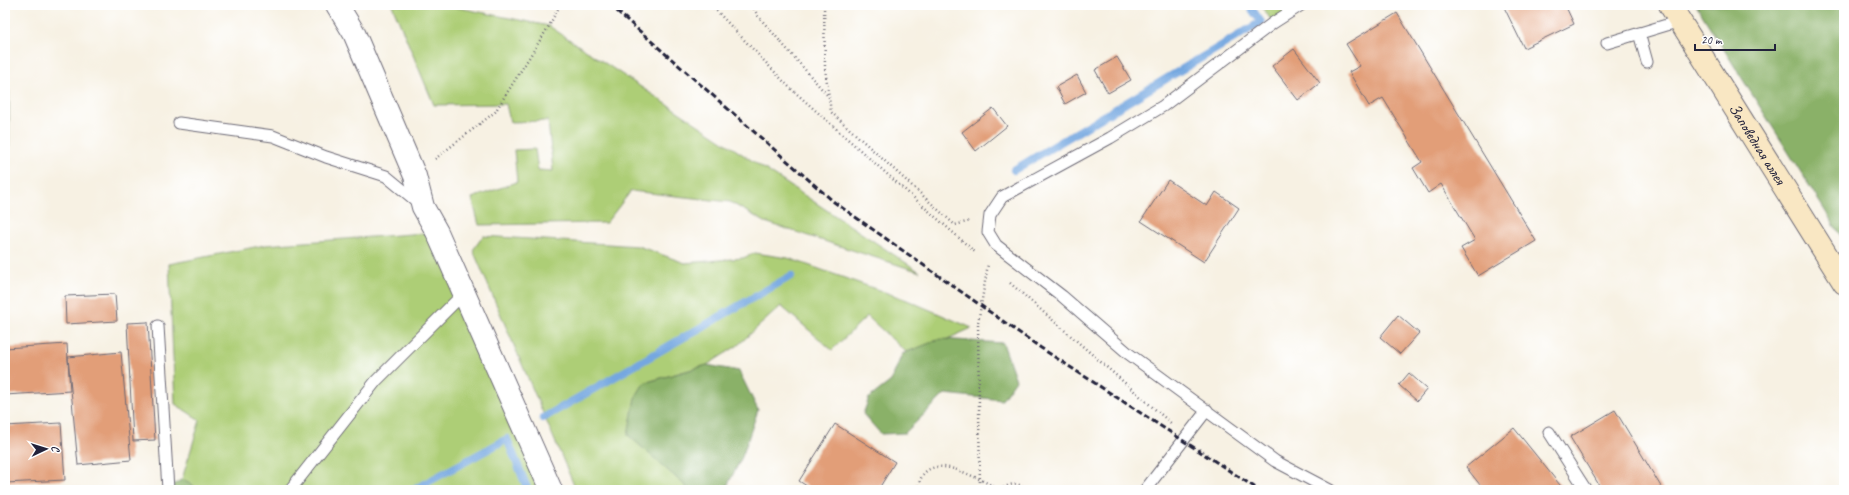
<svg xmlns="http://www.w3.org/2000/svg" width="1849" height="495" font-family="Caveat,sans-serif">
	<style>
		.green { fill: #adce76; stroke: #687858 }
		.forest { fill: #8ab167; stroke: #566a51 }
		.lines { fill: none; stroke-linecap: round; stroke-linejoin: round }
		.stream { stroke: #74a7e0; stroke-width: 8 }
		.building { fill: #e29e78 }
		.lane-casing { stroke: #6d6a76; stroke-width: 13 }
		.street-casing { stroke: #6d6a76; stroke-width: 24 }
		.secondary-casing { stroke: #6d6a76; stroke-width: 24 }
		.path { stroke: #6d6a76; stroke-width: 2.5; stroke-dasharray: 1 3; stroke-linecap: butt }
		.lane { stroke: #fff; stroke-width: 11 }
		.street { stroke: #fff; stroke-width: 22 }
		.secondary { stroke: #f9e7c3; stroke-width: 22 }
		.rail { stroke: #22223b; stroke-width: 3; stroke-dasharray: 6 3; stroke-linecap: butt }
		.labels { text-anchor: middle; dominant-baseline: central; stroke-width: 3.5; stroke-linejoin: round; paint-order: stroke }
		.street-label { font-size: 16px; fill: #22223b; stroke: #fff }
	</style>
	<rect width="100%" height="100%" fill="#fff"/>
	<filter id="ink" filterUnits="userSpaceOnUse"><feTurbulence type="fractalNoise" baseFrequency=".025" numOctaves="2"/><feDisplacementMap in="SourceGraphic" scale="8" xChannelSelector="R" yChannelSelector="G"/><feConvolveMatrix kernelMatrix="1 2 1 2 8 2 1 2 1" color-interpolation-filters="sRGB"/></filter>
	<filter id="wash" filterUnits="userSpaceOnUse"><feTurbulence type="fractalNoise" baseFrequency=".012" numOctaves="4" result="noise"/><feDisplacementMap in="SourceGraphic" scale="16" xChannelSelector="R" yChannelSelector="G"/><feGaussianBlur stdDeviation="0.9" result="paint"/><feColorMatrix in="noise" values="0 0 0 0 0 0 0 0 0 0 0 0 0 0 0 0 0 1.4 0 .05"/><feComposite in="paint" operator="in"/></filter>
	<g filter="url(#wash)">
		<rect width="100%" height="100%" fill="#f7f1e3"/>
		<path class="green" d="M392 5H445L549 26 920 272 765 222 730 202 631 191 606 223 479 225 472 198 517 182 514 150 535 149 538 170 553 171 548 121 510 122 506 104 434 105Z
			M1261 5H1301L1273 23Z
			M437 232 546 490H196L192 484 182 479 200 420 175 404 169 264 265 245Z
			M483 236 638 246 685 263 743 258 755 253 788 258 907 300 972 328 945 340 906 352 867 316 832 350 781 306 737 346 707 365 644 383 668 470 690 490H576L473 250Z"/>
		<path class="forest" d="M1696 5H1844V241Z
			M9 91V147L5 150V92Z
			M940 339 1003 343 1016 380 1002 400 945 394 905 433 881 434 863 414 869 398 891 381 902 354Z
			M707 365 739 371 758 410 742 457 725 490H690L628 435 635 398 644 383Z
			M182 479 192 484 196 490H172V486Z"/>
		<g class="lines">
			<path class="stream" d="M1014 170 1261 22 1249 5
				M543 418 791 276
				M413 490 507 439 528 490"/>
		</g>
		<g id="blocks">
			<path class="building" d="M1503 5H1565L1574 24 1524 48Z
				M1397 13 1536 241 1478 276 1461 248 1475 240 1441 184 1428 193 1413 168 1422 162 1383 98 1369 106 1349 72 1360 66 1346 44Z
				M1294 49 1320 83 1298 100 1272 66Z
				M1117 57 1131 80 1108 93 1095 70Z
				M1077 75 1086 92 1065 104 1056 87Z
				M993 108 1007 126 976 151 962 132Z
				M1168 180 1207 206 1216 192 1239 208 1204 262 1141 221Z
				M115 294 117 321 66 324 65 296Z
				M1398 315 1419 333 1400 354 1380 337Z
				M148 322 155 440 133 441 127 323Z
				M67 344 70 391 5 395V348Z
				M121 352 131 460 78 465 68 357Z
				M1409 373 1427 389 1417 401 1399 385Z
				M1615 410 1663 490H1602L1570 437Z
				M61 423 65 480 5 483V426Z
				M835 424 895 462 878 490H813L799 481Z
				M1514 428 1564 490H1484L1466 467Z"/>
		</g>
	</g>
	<g filter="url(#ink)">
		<use href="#blocks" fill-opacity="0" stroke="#6d6a76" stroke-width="1"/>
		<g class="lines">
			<defs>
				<path id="lane" d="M1301 5 1273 23 1163 106 1110 138 1002 197 990 215 988 232 996 245 1062 296 1129 354 1275 461 1330 490
					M1639 33 1647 62
					M1607 43 1680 21
					M179 123 273 136 326 157 386 176 420 204
					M158 326 168 490
					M1549 432 1586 490
					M290 490 376 381 463 294
					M1145 490 1207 410"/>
				<path id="street" d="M337 5 354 33 415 176 423 207 437 232 551 490"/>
				<g id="secondary">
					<path id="s1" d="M1670 5 1844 283"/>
				</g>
			</defs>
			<use href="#lane" class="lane-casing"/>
			<use href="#street" class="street-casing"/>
			<use href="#secondary" class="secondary-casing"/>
			<path class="path" d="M711 5 788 86 976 253
				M752 5 758 16 828 96
				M824 5 825 68 831 112 955 225 970 221
				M435 159 495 112 549 26 560 5
				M1010 283 1172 424
				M1200 449 1215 461
				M918 490C923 444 976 479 1000 489
				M980 490 978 323 988 264
				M1000 490C1008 484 1019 481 1027 490"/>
			<use href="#lane" class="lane"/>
			<use href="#street" class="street"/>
			<use href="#secondary" class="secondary"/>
			<path class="rail" d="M610 5 834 202 1041 348 1259 490"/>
		</g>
	</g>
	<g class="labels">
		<g class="street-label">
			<text stroke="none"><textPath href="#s1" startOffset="164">Заповедная аллея</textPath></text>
		</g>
	</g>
	<rect width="1849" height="495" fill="none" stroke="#fff" stroke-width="20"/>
	<g transform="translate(46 449) rotate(86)" stroke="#ffffff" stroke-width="3" paint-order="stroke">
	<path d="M0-3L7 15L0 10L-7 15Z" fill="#22223b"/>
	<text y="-6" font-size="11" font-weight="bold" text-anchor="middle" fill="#22223b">С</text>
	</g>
	<path d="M1695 44v6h80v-6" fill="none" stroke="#22223b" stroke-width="2"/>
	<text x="1701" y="44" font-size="12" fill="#22223b" stroke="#ffffff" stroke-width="3" paint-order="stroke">20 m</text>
</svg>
